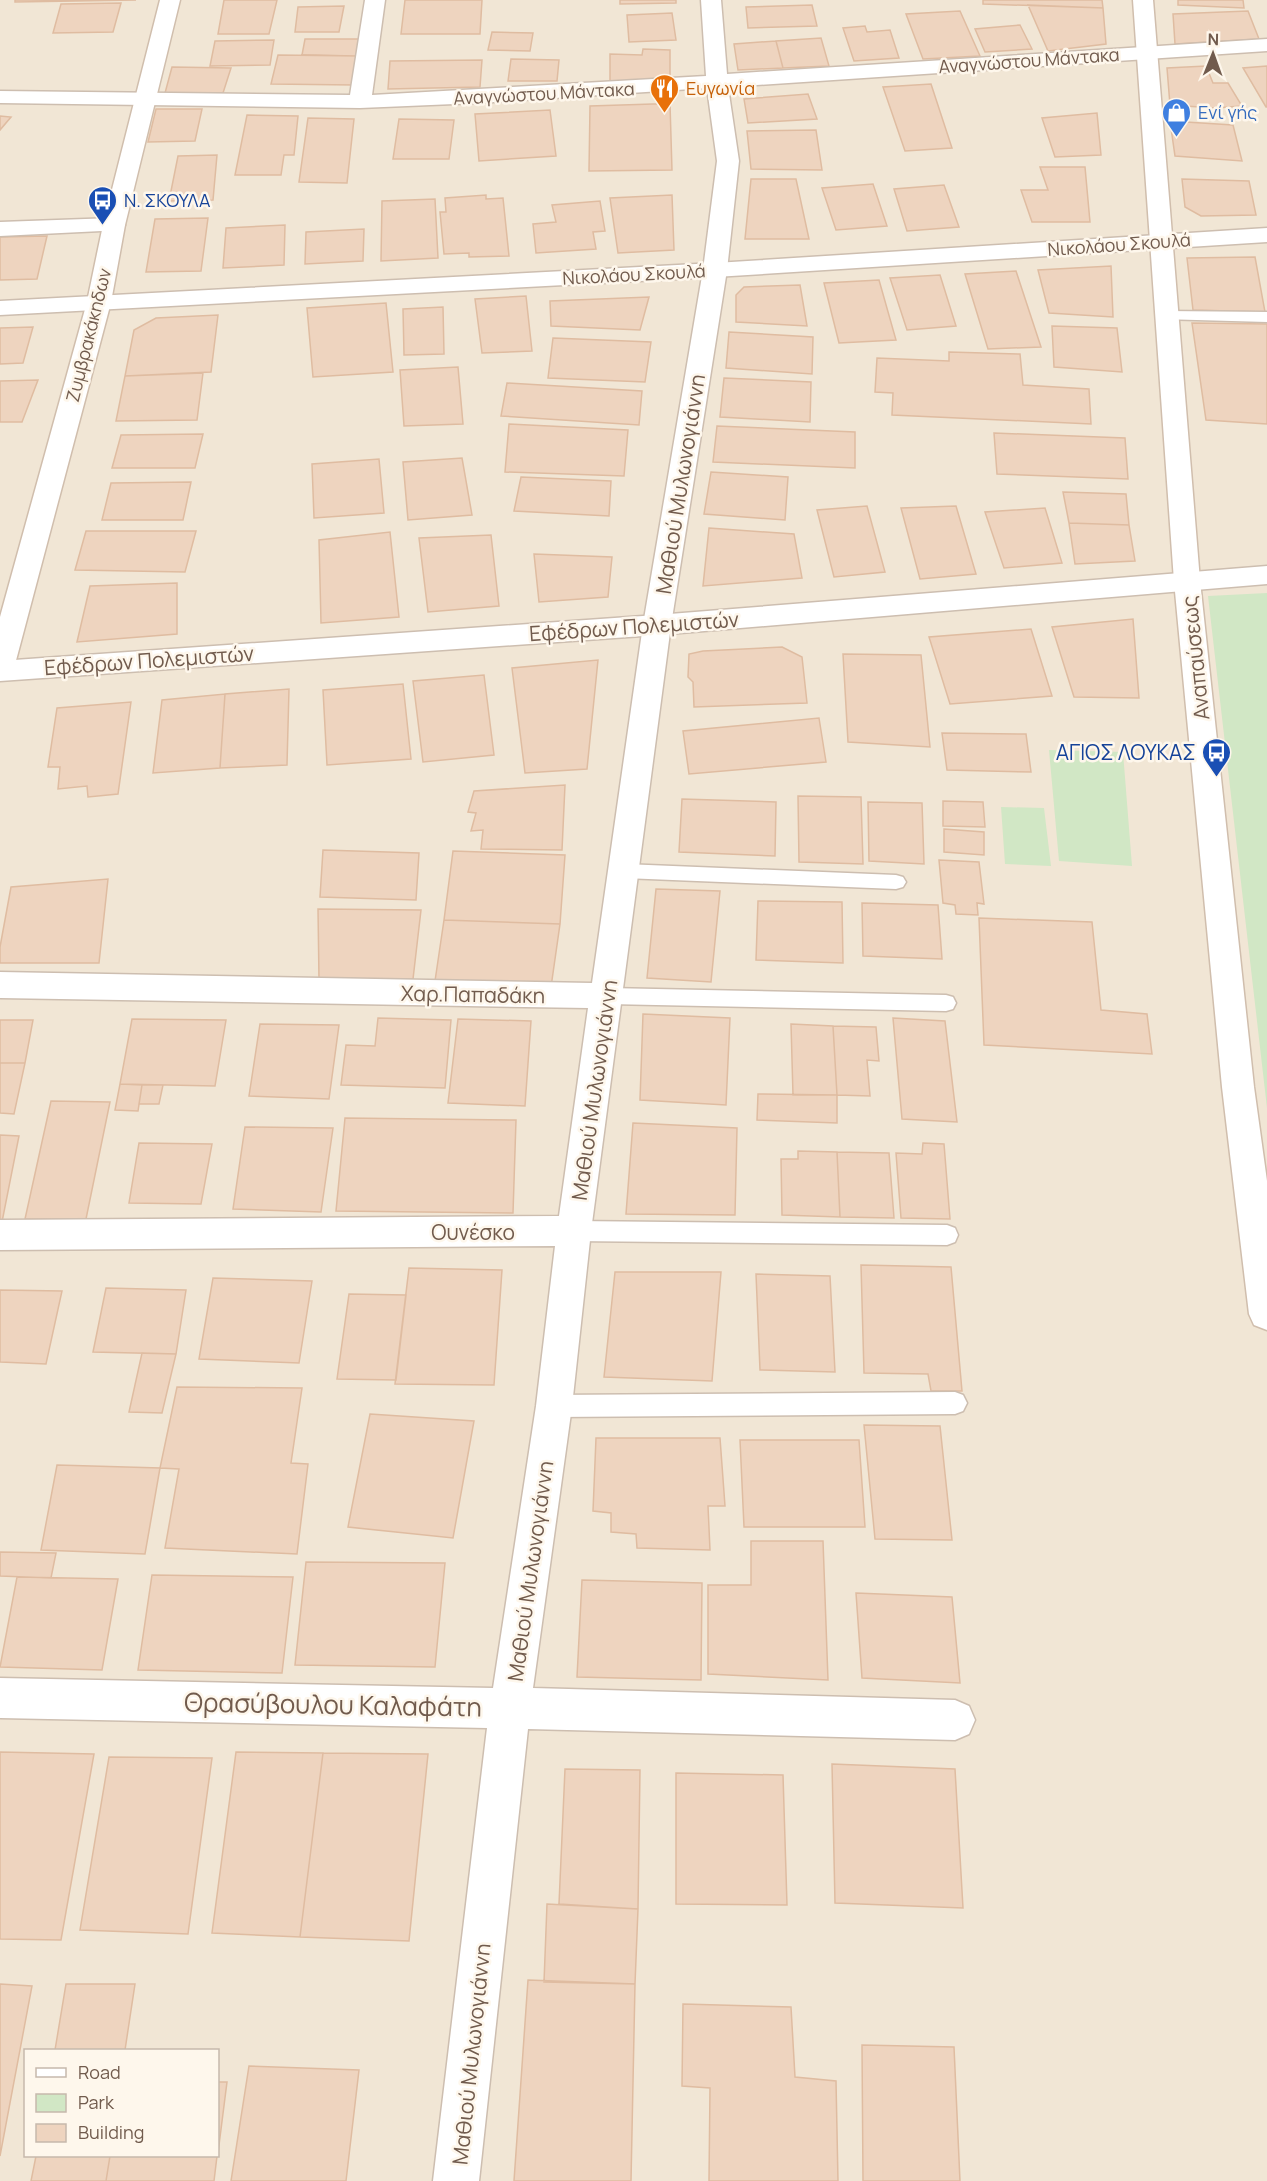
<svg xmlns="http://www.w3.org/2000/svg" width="1267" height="2181" font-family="Manrope,sans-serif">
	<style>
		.residential { fill: #f1e6d5; fill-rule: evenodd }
		.green { fill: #d1e7c5 }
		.building { fill: #eed4bf; stroke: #dfbca1; stroke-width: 1.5 }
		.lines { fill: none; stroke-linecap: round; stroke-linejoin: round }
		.service-casing { stroke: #cdbeb0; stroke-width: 3 }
		.minor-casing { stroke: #cdbeb0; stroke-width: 3 }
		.tertiary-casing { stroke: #cdbeb0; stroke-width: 3 }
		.secondary-casing { stroke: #d0bead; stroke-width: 3 }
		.service { fill: #fff; fill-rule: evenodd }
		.minor { fill: #fff; fill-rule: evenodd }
		.tertiary { fill: #fff; fill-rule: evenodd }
		.secondary { fill: #fff; fill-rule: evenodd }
		.labels { text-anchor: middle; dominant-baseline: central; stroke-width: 5; stroke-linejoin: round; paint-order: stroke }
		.far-street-label { font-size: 18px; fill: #715b4d; stroke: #fef7ec }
		.far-food-label { font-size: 18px; fill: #c56008; stroke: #fef7ec; text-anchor: start }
		.far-shop-label { font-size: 18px; fill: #366cbe; stroke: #fef7ec; text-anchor: start }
		.far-transit-label { font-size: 18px; fill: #164399; stroke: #fef7ec; text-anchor: start }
		.street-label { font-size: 21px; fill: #715b4d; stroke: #fef7ec }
		.transit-label { font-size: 21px; fill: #164399; stroke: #fef7ec; text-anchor: end }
		.near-street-label { font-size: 26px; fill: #715b4d; stroke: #fef7ec }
	</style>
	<rect width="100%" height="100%" fill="#faf3e6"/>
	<path class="residential" d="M0 0H1267V2181H0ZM26 2050H218V2156H26Z"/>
	<path class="green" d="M1267 593V1108L1208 596Z
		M1049 750 1123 752 1132 866 1059 861Z
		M1001 807 1044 808 1051 866 1005 864Z"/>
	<path class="building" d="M15 0H136L15 2Z
		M224 0H277L269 34H218Z
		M405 0H482L480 34H401Z
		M620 0H676V3L620 4Z
		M983 0H1102L1103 8 983 4Z
		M1178 0H1243L1244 8 1178 5Z
		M121 3 113 32 53 33 61 4Z
		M812 5 817 26 748 28 746 7Z
		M1028 5 1103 8 1106 44 1048 51Z
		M344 6 339 32H295L298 7Z
		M960 11 980 56 923 59 906 14Z
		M1248 11 1259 39 1175 44 1173 14Z
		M672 13 676 40 629 42 627 15Z
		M1020 25 1032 49 985 52 975 29Z
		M865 26 867 32 890 30 899 58 854 61 843 28Z
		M492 32 533 33 530 51 488 50Z
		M821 38 829 66 783 68 776 41Z
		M305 39H361L359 56 302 55Z
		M274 40 270 65 210 66 215 41Z
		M776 41 783 68 738 70 734 44Z
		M643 49 670 50V81H610V54L642 55Z
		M278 55 359 56 354 85 271 84Z
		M511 59 559 60 557 81H508Z
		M482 60 480 87 388 89 390 61Z
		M1206 66 1213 83H1228L1242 106 1215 108 1170 105 1167 68Z
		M1267 66V107H1266L1243 68Z
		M172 67 231 68 223 93H165Z
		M931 84 952 148 905 151 883 87Z
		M808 94 817 119 748 123 744 99Z
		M653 104H670L672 170 589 171 590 106Z
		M156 109H202L195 141 148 142Z
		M550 110 556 156 479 161 475 114Z
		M1097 113 1101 155 1055 157 1042 118Z
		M247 115 298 116 294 155H284L281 175H235Z
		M0 116 11 117 0 130Z
		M308 118 354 119 347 183 299 182Z
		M399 119 454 120 449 159H393Z
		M1170 121 1233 125 1242 161 1175 156Z
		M816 130 822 170 751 169 747 131Z
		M217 155 213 200 169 201 178 156Z
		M1040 167H1085L1090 222H1032L1021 190H1048Z
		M751 179H796L809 239H745Z
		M1182 179 1249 181 1256 215 1201 216 1185 207Z
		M873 184 887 226 836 230 822 188Z
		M944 185 959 227 907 231 894 189Z
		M486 195V199L503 198 509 256 469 257V253L444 254 440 212H446L445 198Z
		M672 195 674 250 618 253 610 198Z
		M435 199 438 258 381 261 382 201Z
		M600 201 605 231 593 232 596 249 536 253 533 224 556 222 552 205Z
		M208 218 201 271 146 272 155 219Z
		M285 225 284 265 223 268 226 228Z
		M364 229 363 261 305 264 306 232Z
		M47 236 37 279 0 280V237Z
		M1255 257 1265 312 1193 310 1187 258Z
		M1111 266 1113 317 1049 313 1038 270Z
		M1016 271 1041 347 988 349 965 274Z
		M940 275 956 326 907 330 890 278Z
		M879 280 896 340 839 343 824 283Z
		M800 285 807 326 736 322V295L744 287Z
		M526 296 532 351 482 353 475 299Z
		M649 297 640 330 551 326 550 301Z
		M386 303 393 372 313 377 307 308Z
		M443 307 444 354 404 355 403 309Z
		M218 315 211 372 125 376 134 330 156 318Z
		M1192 323 1267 324V424L1206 420Z
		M1052 326 1117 328 1122 372 1054 367Z
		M33 327 23 363 0 364V328Z
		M729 332 813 337 812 374 726 368Z
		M553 338 651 342 645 382 548 378Z
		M949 352 1020 354 1023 385 1089 389 1091 424 892 415 893 393 875 392 877 358 949 361Z
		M458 367 463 424 404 426 400 370Z
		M203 373 197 420 116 421 125 376Z
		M724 378 811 382 810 422 720 417Z
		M38 380 22 422H0V381Z
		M507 383 642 391 639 425 501 416Z
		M509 424 628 430 624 476 505 472Z
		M717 426 855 432V468L713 462Z
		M994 433 1125 438 1128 479 997 474Z
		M203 434 195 468H112L121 435Z
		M462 458 472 515 408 520 403 462Z
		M379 459 384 513 314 518 312 464Z
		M711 472 788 477 785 520 704 514Z
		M521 477 611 481 609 516 514 511Z
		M191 482 183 520H102L111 483Z
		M1063 492 1126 494 1129 525 1069 523Z
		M867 506 885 572 834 577 817 510Z
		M956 506 976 574 920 579 901 508Z
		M1045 508 1062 563 1004 568 985 512Z
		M1069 523 1129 525 1135 561 1075 564Z
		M709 528 794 534 802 578 703 586Z
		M86 531H196L185 572 75 570Z
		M390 532 399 617 321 623 319 540Z
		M491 535 499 606 428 612 419 538Z
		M534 554 612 557 608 597 539 602Z
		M177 583V634L77 642 90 586Z
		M1133 619 1139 698 1074 697 1052 627Z
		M1031 629 1052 696 950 704 929 637Z
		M782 647 802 657 807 703 694 707 693 682 688 677 689 654 703 651Z
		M843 654 921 655 930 747 848 742Z
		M598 660 587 769 525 773 512 668Z
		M484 675 494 755 423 762 413 681Z
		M403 684 411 759 327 765 323 690Z
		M289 689 287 765 220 768 225 694Z
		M225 694 220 768 153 773 162 700Z
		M131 702 118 794 88 797 87 786 58 789 60 767H48L57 708Z
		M819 718 826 762 689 774 683 731Z
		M942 733 1026 734 1031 772 947 770Z
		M565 785 562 850 481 849 483 830 471 831 476 813 468 812 474 791Z
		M798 796 861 797 863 864 799 862Z
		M682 799 776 802 775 856 679 852Z
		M943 801 983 802 985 827 943 826Z
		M868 802 922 803 924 864 869 861Z
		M944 829 984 832V855L944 852Z
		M323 850 419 853 416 900 320 897Z
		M453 851 565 855 560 924 444 920Z
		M939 860 979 862 984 904 977 903 978 915 956 914 955 905 943 903Z
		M108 879 99 963H0V947L11 887Z
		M656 889 720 891 711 982 647 978Z
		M758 901 842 902 843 963 756 960Z
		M862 903 938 905 942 959 863 956Z
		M318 909 421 910 413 979 319 980Z
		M979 918 1092 922 1101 1010 1147 1014 1152 1054 984 1045Z
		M444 920 560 924 551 987 435 981Z
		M643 1014 730 1018 726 1105 640 1100Z
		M378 1018 451 1020 445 1088 341 1085 346 1045 375 1046Z
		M893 1018 945 1021 957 1122 902 1119Z
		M132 1019 226 1020 215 1086 120 1084Z
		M458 1019 531 1021 525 1106 448 1103Z
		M0 1020H33L25 1063H0Z
		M260 1024 339 1025 329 1099 249 1096Z
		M791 1024 833 1026 837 1095H793Z
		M833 1026 876 1027 879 1061 867 1060 870 1096 837 1095Z
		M0 1063H25L14 1114 0 1113Z
		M120 1084 142 1085 138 1111 115 1110Z
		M142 1085H163L159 1104H139Z
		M758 1094 837 1095V1123L757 1120Z
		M51 1101 110 1102 86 1219H25Z
		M345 1118 516 1120 513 1213 336 1211Z
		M633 1123 737 1128 735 1215 626 1214Z
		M245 1127 333 1128 321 1212 233 1209Z
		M0 1135 19 1136 2 1222H0Z
		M139 1143 212 1144 201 1204 129 1203Z
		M923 1143 944 1144 950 1219 901 1218 896 1153 922 1154Z
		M798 1151 837 1152 840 1217 782 1215 781 1159H798Z
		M837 1152 889 1153 894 1218 840 1217Z
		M861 1265 951 1267 962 1391H931L928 1374 864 1373Z
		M409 1268 502 1270 494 1385 395 1384Z
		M615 1272H721L712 1381 604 1377Z
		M756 1274 830 1276 835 1372 760 1370Z
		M213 1278 312 1281 299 1363 199 1359Z
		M106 1288 186 1290 176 1354 93 1352Z
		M0 1290 62 1291 46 1364 0 1362Z
		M349 1294 406 1295 396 1380 337 1379Z
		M142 1353 176 1354 162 1413 129 1412Z
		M177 1387 302 1388 291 1463 308 1464 297 1554 165 1548 179 1469 160 1468Z
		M370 1414 474 1421 453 1538 348 1527Z
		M864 1425 940 1426 952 1540 875 1539Z
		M596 1438H720L725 1506H708L710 1550 637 1548 636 1534 611 1532V1513L593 1511Z
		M740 1440H859L865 1527H744Z
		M57 1465 160 1468 145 1554 41 1550Z
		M751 1541H823L828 1680 708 1674V1585H751Z
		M0 1552 56 1553 51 1578 0 1576Z
		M306 1562 445 1563 435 1667 295 1665Z
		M152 1575 293 1577 282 1673 138 1670Z
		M17 1577 118 1579 102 1670 0 1667Z
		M582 1580 702 1583 701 1680 577 1677Z
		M856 1593 952 1597 960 1683 862 1678Z
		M0 1752 94 1754 61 1940 0 1939Z
		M236 1752 323 1753 300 1937 212 1933Z
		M323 1753 428 1754 409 1941 300 1937Z
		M109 1757 212 1758 188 1934 80 1930Z
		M832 1764 955 1769 963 1908 835 1903Z
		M565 1769 640 1770 638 1909 559 1904Z
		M676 1773 783 1775 787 1905 676 1904Z
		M547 1904 638 1909 635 1984 544 1982Z
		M528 1980 635 1984 631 2181H514Z
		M0 1984 32 1986 0 2156Z
		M66 1984H135L125 2050H55Z
		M683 2004 791 2007 795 2077 836 2081 838 2181H709L710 2088 682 2086Z
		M862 2045 954 2047 960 2181H863Z
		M249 2066 359 2070 346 2181H231Z
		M218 2082H227L218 2153Z
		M36 2156H110L106 2181H31Z
		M110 2156H217L214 2181H106Z"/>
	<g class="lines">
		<defs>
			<path id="service" d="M1166 311 1267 312V322L1161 319 1158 316Z
				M624 864 896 875 903 877 906 882 903 887 896 889 624 878 617 876 614 871 617 866Z
				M608 988 946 995 953 997 956 1003 953 1009 946 1011 608 1004 601 1002 598 996 601 990Z
				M574 1221 947 1225 955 1228 958 1235 955 1242 947 1245 574 1241 566 1238 563 1231 566 1224Z
				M955 1392 963 1395 967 1403 963 1411 955 1414 554 1417 546 1414 542 1406 546 1398 554 1395Z"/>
			<path id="minor" d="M365 0H385L372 95 706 76 701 0H721L727 74 1267 39V51L728 87 739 161 727 270 671 625 591 1231 572 1406 533 1688 955 1700 969 1706 975 1720 969 1734 955 1740 528 1729 479 2181H433L487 1728 0 1718V1678L493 1688 536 1406 555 1246 0 1250V1220L559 1216 588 1008 0 998V972L592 983 643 625 703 270 717 161 707 88 478 103 360 108 0 103V91L350 95Z
				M114 218 122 220 125 225 122 230 0 236V222Z"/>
			<path id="tertiary" d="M1267 228V242L715 277 0 315V301L715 263Z
				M1267 566V584L657 635 0 681V661L657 615Z"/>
			<path id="secondary" d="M160 0H180L125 225 111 302 14 668 10 675 0 678V617L87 302 103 225Z
				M1133 0H1153L1200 581 1254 1087 1267 1181V1330L1254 1325 1249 1314 1222 1087 1174 581Z"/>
		</defs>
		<use href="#service" class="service-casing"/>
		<use href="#minor" class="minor-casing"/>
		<use href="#tertiary" class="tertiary-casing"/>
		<use href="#secondary" class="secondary-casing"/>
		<use href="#service" class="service"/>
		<use href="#minor" class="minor"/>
		<use href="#tertiary" class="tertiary"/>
		<use href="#secondary" class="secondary"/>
	</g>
	<defs>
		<symbol id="restaurant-pin" viewBox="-11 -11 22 30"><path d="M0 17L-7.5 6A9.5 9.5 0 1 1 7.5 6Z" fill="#e8710a" stroke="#fef7ec"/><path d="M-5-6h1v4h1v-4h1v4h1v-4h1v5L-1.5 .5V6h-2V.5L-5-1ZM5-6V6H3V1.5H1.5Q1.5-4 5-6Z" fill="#fff"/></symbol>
		<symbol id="shop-pin" viewBox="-11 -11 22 30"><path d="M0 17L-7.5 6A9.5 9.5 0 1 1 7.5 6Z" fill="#3f7fe0" stroke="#fef7ec"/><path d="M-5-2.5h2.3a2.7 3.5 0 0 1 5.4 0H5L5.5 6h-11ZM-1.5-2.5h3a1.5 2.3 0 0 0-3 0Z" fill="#fff"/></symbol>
		<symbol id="bus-pin" viewBox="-11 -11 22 30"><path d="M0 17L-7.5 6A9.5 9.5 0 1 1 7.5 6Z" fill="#1a4fb4" stroke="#fef7ec"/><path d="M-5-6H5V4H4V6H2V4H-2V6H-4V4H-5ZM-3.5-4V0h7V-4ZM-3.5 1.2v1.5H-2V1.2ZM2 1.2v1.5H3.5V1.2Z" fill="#fff"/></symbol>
	</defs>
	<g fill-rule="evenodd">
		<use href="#restaurant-pin" x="648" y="72" width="33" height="45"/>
		<use href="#shop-pin" x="1160" y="96" width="33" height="45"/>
		<use href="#bus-pin" x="86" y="184" width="33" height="45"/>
		<use href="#bus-pin" x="1200" y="736" width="33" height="45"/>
	</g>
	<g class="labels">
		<g class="far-street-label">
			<text transform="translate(1029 60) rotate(-4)">Αναγνώστου Μάντακα</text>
			<text transform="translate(544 93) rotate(-3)">Αναγνώστου Μάντακα</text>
			<text transform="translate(1119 244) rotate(-4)">Νικολάου Σκουλά</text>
			<text transform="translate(634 274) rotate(-3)">Νικολάου Σκουλά</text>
			<text transform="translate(88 335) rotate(-76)">Ζυμβρακάκηδων</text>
		</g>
		<g class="far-food-label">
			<text x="686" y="88">Ευγωνία</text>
		</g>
		<g class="far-shop-label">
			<text x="1198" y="112">Ενί γής</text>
		</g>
		<g class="far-transit-label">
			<text x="124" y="200">Ν. ΣΚΟΥΛΑ</text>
		</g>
		<g class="street-label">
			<text transform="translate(680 484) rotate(-81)">Μαθιού Μυλωνογιάννη</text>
			<text transform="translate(634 626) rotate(-4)">Εφέδρων Πολεμιστών</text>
			<text transform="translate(1195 658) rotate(-96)">Αναπαύσεως</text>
			<text transform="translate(149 660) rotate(-4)">Εφέδρων Πολεμιστών</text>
			<text transform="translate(473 994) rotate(1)">Χαρ.Παπαδάκη</text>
			<text transform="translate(594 1090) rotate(-82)">Μαθιού Μυλωνογιάννη</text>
			<text x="473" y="1232">Ουνέσκο</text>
			<text transform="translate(530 1571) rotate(-82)">Μαθιού Μυλωνογιάννη</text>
			<text transform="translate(471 2054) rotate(-84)">Μαθιού Μυλωνογιάννη</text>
		</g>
		<g class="transit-label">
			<text x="1196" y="752">ΑΓΙΟΣ ΛΟΥΚΑΣ</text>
		</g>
		<g class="near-street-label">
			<text transform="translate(333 1704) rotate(1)">Θρασύβουλου Καλαφάτη</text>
		</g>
	</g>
	<rect x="24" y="2049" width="195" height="108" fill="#fef7ec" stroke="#c6b9ac" stroke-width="1.5"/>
	<rect x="36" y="2068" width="30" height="9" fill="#ffffff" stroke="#c6b9ac" stroke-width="1.5"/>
	<text x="78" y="2079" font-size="18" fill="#715b4d">Road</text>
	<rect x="36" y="2094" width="30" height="18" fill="#d1e7c5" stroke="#c6b9ac" stroke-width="1.5"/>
	<text x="78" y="2109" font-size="18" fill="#715b4d">Park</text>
	<rect x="36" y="2124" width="30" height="18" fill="#eed4bf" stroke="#c6b9ac" stroke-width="1.5"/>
	<text x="78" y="2139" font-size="18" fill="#715b4d">Building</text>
	<g transform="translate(1213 54) rotate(1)" stroke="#fef7ec" stroke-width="4.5" paint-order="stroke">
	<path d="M0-4.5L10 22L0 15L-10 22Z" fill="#715b4d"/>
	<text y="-9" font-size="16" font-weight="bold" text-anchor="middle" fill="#715b4d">N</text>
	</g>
</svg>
